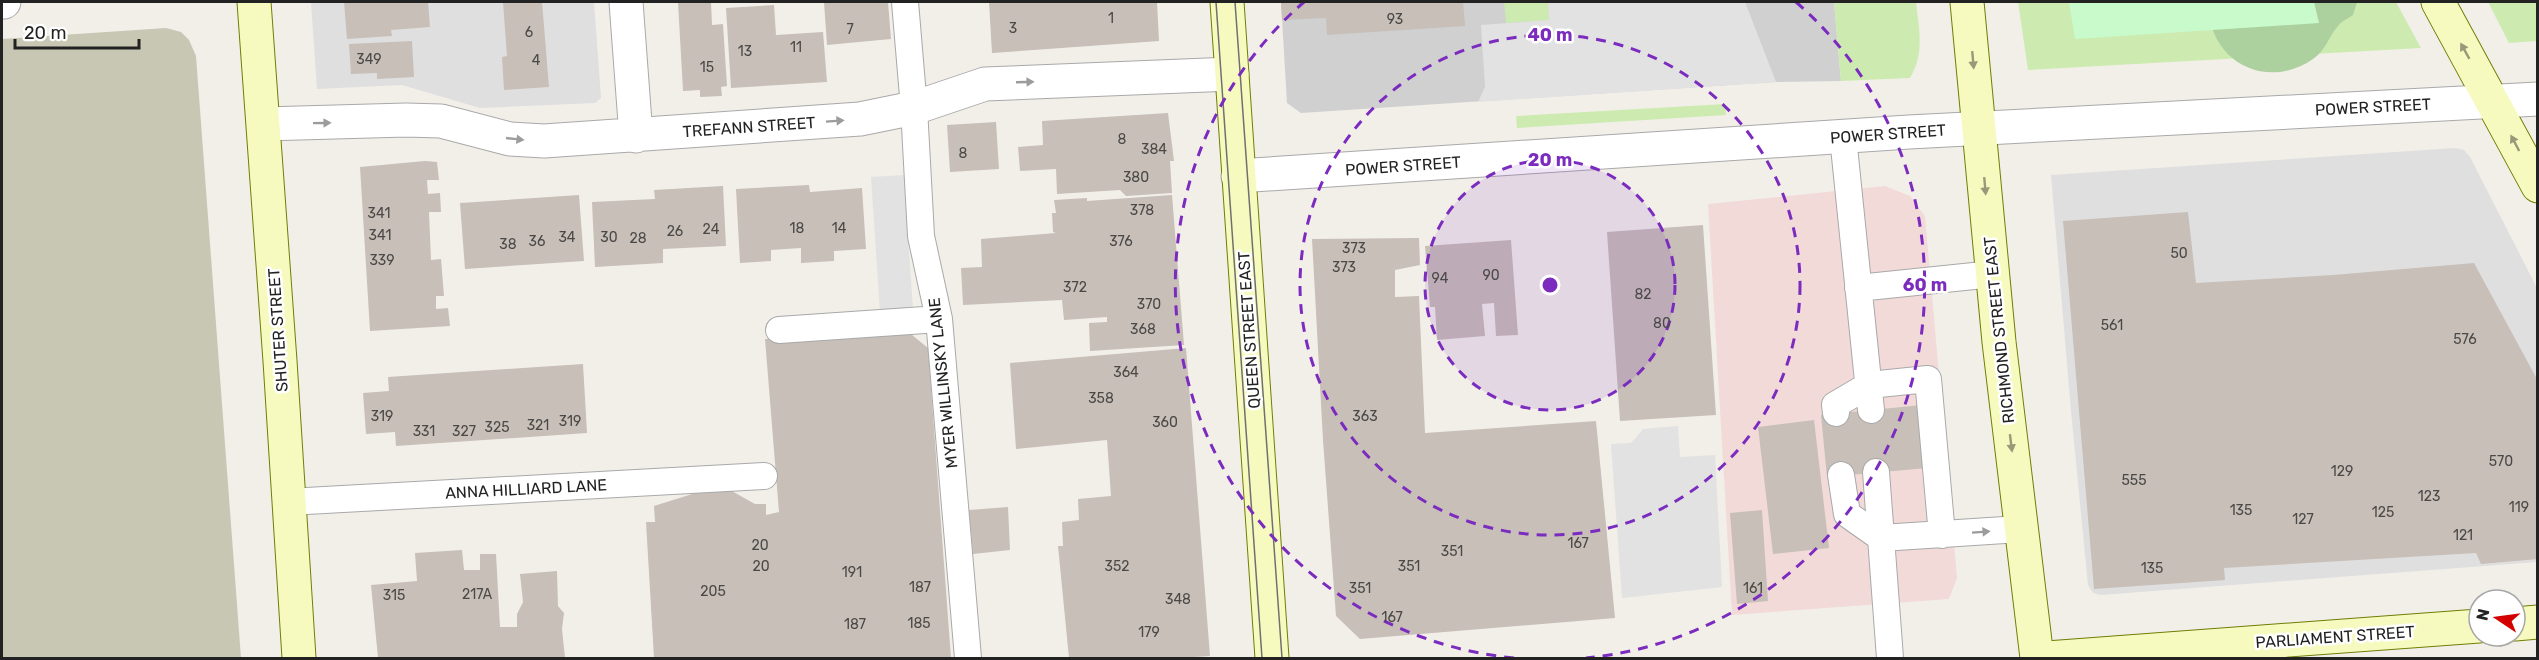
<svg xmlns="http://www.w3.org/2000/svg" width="2539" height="660" font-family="Rubik,sans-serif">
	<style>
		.residential { fill: #e0dfdf }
		.commercial { fill: #f2dad9 }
		.religious { fill: #d0d0d0 }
		.construction { fill: #c7c7b4 }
		.grass { fill: #cdebb0 }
		.forest { fill: #add19e }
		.park { fill: #c8facc }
		.parking { fill: #e2e2e2 }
		.building { fill: #c7bfb8 }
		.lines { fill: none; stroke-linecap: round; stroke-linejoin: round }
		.lane-casing { stroke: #a9a9a9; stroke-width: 28 }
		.street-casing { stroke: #a9a9a9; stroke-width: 35 }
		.secondary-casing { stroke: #707d05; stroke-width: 35 }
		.lane { stroke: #fff; stroke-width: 26 }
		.street { stroke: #fff; stroke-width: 33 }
		.secondary { stroke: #f7fabf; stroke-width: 33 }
		.tram { stroke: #707070; stroke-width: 1.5 }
		.oneway { fill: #979978 }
		.oneway2 { fill: #9c9c9c }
		.ring { fill: none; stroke: #7b2cbf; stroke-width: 3; stroke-dasharray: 10 8 }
		.labels { text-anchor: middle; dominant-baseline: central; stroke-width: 5; stroke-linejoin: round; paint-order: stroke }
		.number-label { font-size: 14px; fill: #4b4948 }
		.street-label { font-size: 16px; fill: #222; stroke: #fff }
		.centre { fill: #7b2cbf; stroke: #fff; stroke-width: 3 }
		.ring-label { font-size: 18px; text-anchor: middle; font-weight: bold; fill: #7b2cbf; stroke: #fff; stroke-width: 5; stroke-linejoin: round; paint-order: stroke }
	</style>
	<rect width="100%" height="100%" fill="#f2efe9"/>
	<path class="residential" d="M311 2H594L601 98 595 103 480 108 402 85 317 89Z
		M2455 148 2464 150 2470 157 2537 288V562L2101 595 2093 593 2088 585 2071 411 2051 175Z"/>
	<path class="commercial" d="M1885 186 1910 196 1925 216 1957 578 1949 599 1732 615 1708 204Z"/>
	<path class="religious" d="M1281 2H1834L1841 81 1776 82 1301 113 1287 103Z"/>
	<path class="construction" d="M166 28 181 32 189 40 196 56 241 658H2V39Z"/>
	<path class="grass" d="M1504 2H1548L1549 20 1506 23Z
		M1834 2H1916C1919 29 1925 53 1910 78L1841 81Z
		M2018 2H2396L2421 48 2028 70Z
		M2488 2H2537V41L2509 43Z
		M1725 104 1726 115 1517 128 1516 116Z"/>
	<path class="forest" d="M2209 2H2357L2353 15C2349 18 2342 21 2338 26 2328 37 2327 49 2313 59 2266 92 2206 60 2209 2Z"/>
	<path class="park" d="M2069 2H2314L2319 23 2075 39Z"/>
	<path class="parking" d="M1548 2H1745L1776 82 1478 102 1485 87 1481 25 1549 20Z
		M904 175 914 325 881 327 871 177Z
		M1678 426 1680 457 1715 455 1722 587 1622 598 1611 444 1631 443 1643 429Z"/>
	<path class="building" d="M344 2H428L430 27 391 30 392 36 347 39Z
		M503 2H542L549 87 504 90 502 57 507 56Z
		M678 2H711L712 25 723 24 727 86 721 87 722 96 700 97V90L683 91Z
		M824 2H888L891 39 827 45Z
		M989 2H1157L1159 41 992 53Z
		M1281 2H1463L1465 26 1327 35 1326 18 1282 20Z
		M774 5 776 35 823 32 827 82 731 88 726 8Z
		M412 41 414 77 377 79V73L351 74 349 44Z
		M1168 113 1174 161H1170L1172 193 1126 196 1120 190 1057 194 1056 169 1020 171 1018 147 1043 145 1042 121Z
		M996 122 999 169 950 172 947 125Z
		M425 161 437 162 439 180H427L428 194 440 193 441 212H429L431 260 441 259 444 296H436V309L448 308 450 326 370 331 360 167Z
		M809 185 810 192 862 188 866 249 834 251V261L801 263V248L771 250V261L740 263 736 189Z
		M723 186 726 246 663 249V263L595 267 592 202 655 199 654 190Z
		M579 195 584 261 465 269 460 203Z
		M1172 195 1184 345 1090 351 1089 323 1107 322V317L1064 320 1062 300 963 305 961 268 982 267 981 239 1056 233 1053 232 1052 213H1056L1054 200 1087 198V201Z
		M2188 212 2196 283 2333 275 2474 263 2538 381V559L2481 564 2476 553 2224 568 2225 580 2094 589 2063 221Z
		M1703 225 1716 415 1620 421 1607 232Z
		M1419 238 1420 265 1395 270V297L1419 296 1425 433 1596 421 1615 618 1360 639 1336 616 1323 440 1312 239Z
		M1511 240 1518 335 1496 336 1494 303 1482 304 1485 336 1437 340 1435 307H1430L1425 246Z
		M906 330 928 348 951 658H654L646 522H655L654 506 705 490H730L755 504H766V515L779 512 765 339Z
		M1186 348 1210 656 1178 658H1069L1058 546H1063L1062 522 1079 520 1078 499 1111 496 1107 440 1016 449 1010 363Z
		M583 364 587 433 396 446 395 432 366 434 363 393 389 391 388 377Z
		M1922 405 1927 468 1827 477 1821 415Z
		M1814 420 1829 548 1773 554 1758 427Z
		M1008 507 1010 550 973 554 969 510Z
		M1762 510 1768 601 1737 604 1730 513Z
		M462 550 464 570H480V554H496L500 627H517V614L523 602 520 574 557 571 558 606 564 613 562 629 565 658H378L371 585 417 581 415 553Z"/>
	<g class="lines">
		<defs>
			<path id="lane" d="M905 2 914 108 921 236 939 319 968 658
				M1843 137 1871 410
				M1858 288 1993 274
				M779 330 939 319
				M1836 413 1835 405 1869 385 1928 379 1942 535
				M1876 472 1881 538
				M1841 475 1847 514 1881 538
				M288 502 764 476
				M1890 658 1881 538 2020 529"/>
			<path id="street" d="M2 2H4
				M626 2 636 136
				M264 124 406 120 441 121 510 139 544 141 860 119 914 108 985 84 1232 74
				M1238 176 1909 132 2538 99"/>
			<path id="secondary" d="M254 2 280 361 299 658
				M1227 2 1272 658
				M1967 2 1999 342 2037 658
				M2438 2 2538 186
				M2515 624 2538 622
				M2047 658 2479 626"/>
		</defs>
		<use href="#lane" class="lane-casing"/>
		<use href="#street" class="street-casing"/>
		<use href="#secondary" class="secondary-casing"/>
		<use href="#lane" class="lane"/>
		<use href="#street" class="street"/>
		<use href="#secondary" class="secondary"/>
		<path class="tram" d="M1216 2 1262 658
			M1235 2 1282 658"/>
	</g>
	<defs><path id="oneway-solid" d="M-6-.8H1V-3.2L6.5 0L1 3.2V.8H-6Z" transform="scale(1.5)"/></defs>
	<g class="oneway">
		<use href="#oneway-solid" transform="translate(2465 51) rotate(-119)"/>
		<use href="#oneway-solid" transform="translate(1973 60) rotate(85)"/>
		<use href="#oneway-solid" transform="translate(2515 143) rotate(-118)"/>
		<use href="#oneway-solid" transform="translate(1985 186) rotate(85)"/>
		<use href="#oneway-solid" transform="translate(2011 443) rotate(83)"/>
	</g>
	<g class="oneway2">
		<use href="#oneway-solid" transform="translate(1025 82) rotate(-2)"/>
		<use href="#oneway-solid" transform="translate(835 121) rotate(-4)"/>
		<use href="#oneway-solid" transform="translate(322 123) rotate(-1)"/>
		<use href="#oneway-solid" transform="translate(515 139) rotate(6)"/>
		<use href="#oneway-solid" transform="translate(1981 532) rotate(-4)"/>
	</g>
	<circle cx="1550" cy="285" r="125" fill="#7b2cbf" fill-opacity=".12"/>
	<g class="ring">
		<circle cx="1550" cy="285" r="125"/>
		<circle cx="1550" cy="285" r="250"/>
		<path d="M1514 658A375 375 0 0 1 1304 2M1796 2A375 375 0 0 1 1586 658"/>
	</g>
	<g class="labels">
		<g class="number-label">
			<text x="1111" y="18">1</text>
			<text x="1395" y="19">93</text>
			<text x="1013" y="28">3</text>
			<text x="850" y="29">7</text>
			<text x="529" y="32">6</text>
			<text x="796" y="47">11</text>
			<text x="745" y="51">13</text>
			<text x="369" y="59">349</text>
			<text x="536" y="60">4</text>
			<text x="707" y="67">15</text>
			<text x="1122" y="139">8</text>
			<text x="1154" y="149">384</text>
			<text x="963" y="153">8</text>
			<text x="1136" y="177">380</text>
			<text x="1142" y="210">378</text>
			<text x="379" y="213">341</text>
			<text x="797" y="228">18</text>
			<text x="839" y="228">14</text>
			<text x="711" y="229">24</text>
			<text x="675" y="231">26</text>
			<text x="380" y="235">341</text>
			<text x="567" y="237">34</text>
			<text x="609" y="237">30</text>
			<text x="638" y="238">28</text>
			<text x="537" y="241">36</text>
			<text x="1121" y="241">376</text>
			<text x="508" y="244">38</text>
			<text x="1354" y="248">373</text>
			<text x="2179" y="253">50</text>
			<text x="382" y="260">339</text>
			<text x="1344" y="267">373</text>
			<text x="1491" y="275">90</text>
			<text x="1440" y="278">94</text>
			<text x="1075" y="287">372</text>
			<text x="1643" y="294">82</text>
			<text x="1149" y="304">370</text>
			<text x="1662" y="323">80</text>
			<text x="2112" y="325">561</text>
			<text x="1143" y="329">368</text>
			<text x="2465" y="339">576</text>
			<text x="1126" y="372">364</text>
			<text x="1101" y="398">358</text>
			<text x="382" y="416">319</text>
			<text x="1365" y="416">363</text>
			<text x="570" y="421">319</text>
			<text x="1165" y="422">360</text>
			<text x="538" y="425">321</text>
			<text x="497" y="427">325</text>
			<text x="424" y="431">331</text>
			<text x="464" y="431">327</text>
			<text x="2501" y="461">570</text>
			<text x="2342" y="471">129</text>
			<text x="2134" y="480">555</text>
			<text x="2429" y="496">123</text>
			<text x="2519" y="507">119</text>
			<text x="2241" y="510">135</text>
			<text x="2383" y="512">125</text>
			<text x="2303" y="519">127</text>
			<text x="2463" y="535">121</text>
			<text x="1578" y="543">167</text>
			<text x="760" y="545">20</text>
			<text x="1452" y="551">351</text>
			<text x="761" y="566">20</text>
			<text x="1117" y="566">352</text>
			<text x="1409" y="566">351</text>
			<text x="2152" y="568">135</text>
			<text x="852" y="572">191</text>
			<text x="920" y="587">187</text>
			<text x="1360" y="588">351</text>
			<text x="1753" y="588">161</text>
			<text x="713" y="591">205</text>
			<text x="477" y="594">217A</text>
			<text x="394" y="595">315</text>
			<text x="1178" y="599">348</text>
			<text x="1392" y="617">167</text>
			<text x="919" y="623">185</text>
			<text x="855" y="624">187</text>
			<text x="1149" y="632">179</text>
		</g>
		<g class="street-label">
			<text transform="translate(2373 107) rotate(-3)">POWER STREET</text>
			<text transform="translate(749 127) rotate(-4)">TREFANN STREET</text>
			<text transform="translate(1888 134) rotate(-4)">POWER STREET</text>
			<text transform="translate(1403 166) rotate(-4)">POWER STREET</text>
			<text transform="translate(278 330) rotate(-94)">SHUTER STREET</text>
			<text transform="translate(1249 330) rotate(-94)">QUEEN STREET EAST</text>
			<text transform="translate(1999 330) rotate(-96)">RICHMOND STREET EAST</text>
			<text transform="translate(943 383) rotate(-96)">MYER WILLINSKY LANE</text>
			<text transform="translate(526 489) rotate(-3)">ANNA HILLIARD LANE</text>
			<text transform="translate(2335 637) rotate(-4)">PARLIAMENT STREET</text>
		</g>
	</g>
	<circle cx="1550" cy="285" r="9" class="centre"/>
	<g class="ring-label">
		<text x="1550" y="41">40 m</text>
		<text x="1550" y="166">20 m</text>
		<text x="1925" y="291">60 m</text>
	</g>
	<rect width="2539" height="660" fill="none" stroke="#222222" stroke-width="6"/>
	<g transform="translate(2497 618) rotate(283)"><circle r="28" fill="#ffffff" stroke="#a7a7a7" stroke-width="1.5"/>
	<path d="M0-4.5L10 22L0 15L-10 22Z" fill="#d40000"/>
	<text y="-9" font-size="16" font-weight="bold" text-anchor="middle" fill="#222222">N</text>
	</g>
	<path d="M15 39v9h124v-9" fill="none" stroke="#222222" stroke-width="3"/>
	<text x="24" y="39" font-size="18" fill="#222222" stroke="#ffffff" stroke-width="4.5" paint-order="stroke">20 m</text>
</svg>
